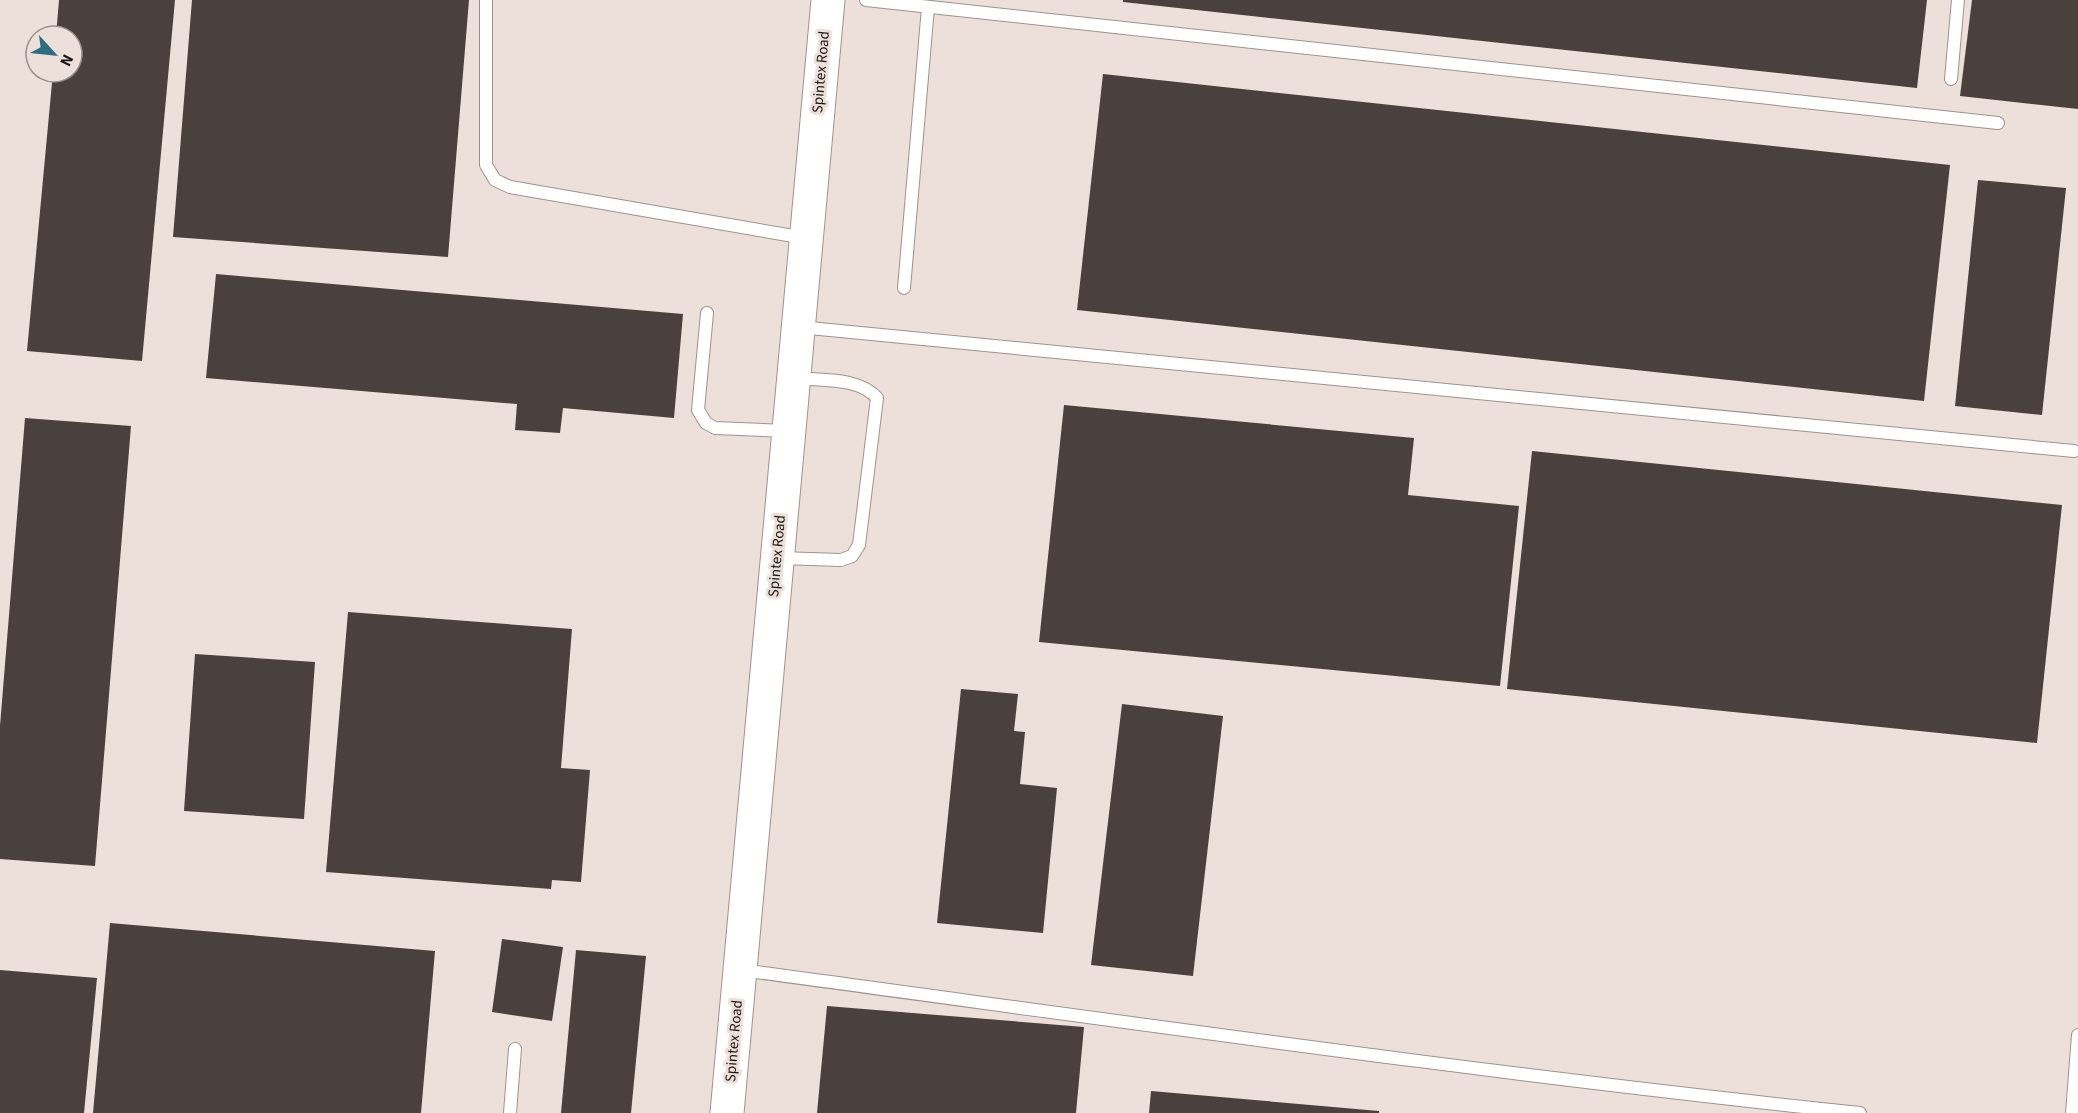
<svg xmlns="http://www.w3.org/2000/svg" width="2078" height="1113" font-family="'Source Sans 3',sans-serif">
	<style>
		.building { fill: #4a403c }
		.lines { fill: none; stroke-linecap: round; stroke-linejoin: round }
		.lane-casing { stroke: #9e928d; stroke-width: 14 }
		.secondary-casing { stroke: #9e928d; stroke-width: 35 }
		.lane { stroke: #fff; stroke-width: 12 }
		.secondary { stroke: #fff; stroke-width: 33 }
		.labels { text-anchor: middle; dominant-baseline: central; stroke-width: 6; stroke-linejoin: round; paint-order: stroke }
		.street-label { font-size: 15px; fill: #1a1514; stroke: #ede0db }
	</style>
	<rect width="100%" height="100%" fill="#ede0db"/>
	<path class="building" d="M59 0H175L142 361 27 351 53 72H72V36H56Z
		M192 0H469L448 257 173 237Z
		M1123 0H1927L1917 88 1123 2Z
		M1972 0H2078V109L1960 96Z
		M1103 74 1950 165 1924 401 1077 310Z
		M1978 180 2066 188 2042 415 1955 406Z
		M216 274 683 314 674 418 563 408 560 433 515 430 517 404 206 378Z
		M1064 405 1414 438 1408 495 1519 506 1500 686 1039 642Z
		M25 418 131 426 95 866 0 859V726Z
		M1532 451 2062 505 2037 743 1507 689Z
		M348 612 572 629 561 768 590 770 581 882 552 880 551 889 326 872Z
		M195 654 315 662 304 819 184 811Z
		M961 689 1018 694 1014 731 1025 732 1020 784 1057 788 1043 933 937 923Z
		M1122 704 1223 716 1193 976 1091 965Z
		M110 923 435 951 421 1113H93Z
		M502 939 563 947 552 1021 492 1012Z
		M576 950 646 956 631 1113H561Z
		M0 970 97 978 84 1113H0Z
		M827 1006 1084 1027 1076 1113H817Z
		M1151 1091 1379 1111V1113H1149Z"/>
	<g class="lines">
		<defs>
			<path id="lane" d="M486 0V165L495 180 510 187 805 238
				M866 0 1998 123
				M1951 79 1958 0
				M904 288 928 7
				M707 313 698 410 706 423 715 428 787 431
				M799 327 2074 451
				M778 558 841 560 852 556 859 545 877 398C859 377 822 381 796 378
				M741 970C1114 1020 1486 1074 1860 1113
				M510 1113 515 1049
				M2072 1113 2078 1035"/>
			<path id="secondary" d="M727 1113 828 0"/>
		</defs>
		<use href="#lane" class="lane-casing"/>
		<use href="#secondary" class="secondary-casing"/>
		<use href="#lane" class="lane"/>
		<use href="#secondary" class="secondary"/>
	</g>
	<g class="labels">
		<g class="street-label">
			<text transform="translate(821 72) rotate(-85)">Spintex Road</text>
			<text transform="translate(777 556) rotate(-85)">Spintex Road</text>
			<text transform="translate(734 1041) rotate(-85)">Spintex Road</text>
		</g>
	</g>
	<g transform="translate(54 54) rotate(117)"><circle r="28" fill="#ede0db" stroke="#998f8b" stroke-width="1.5"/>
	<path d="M0-4.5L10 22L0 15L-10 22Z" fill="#2c6d80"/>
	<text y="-9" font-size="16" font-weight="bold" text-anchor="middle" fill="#1a1514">N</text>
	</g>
</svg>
